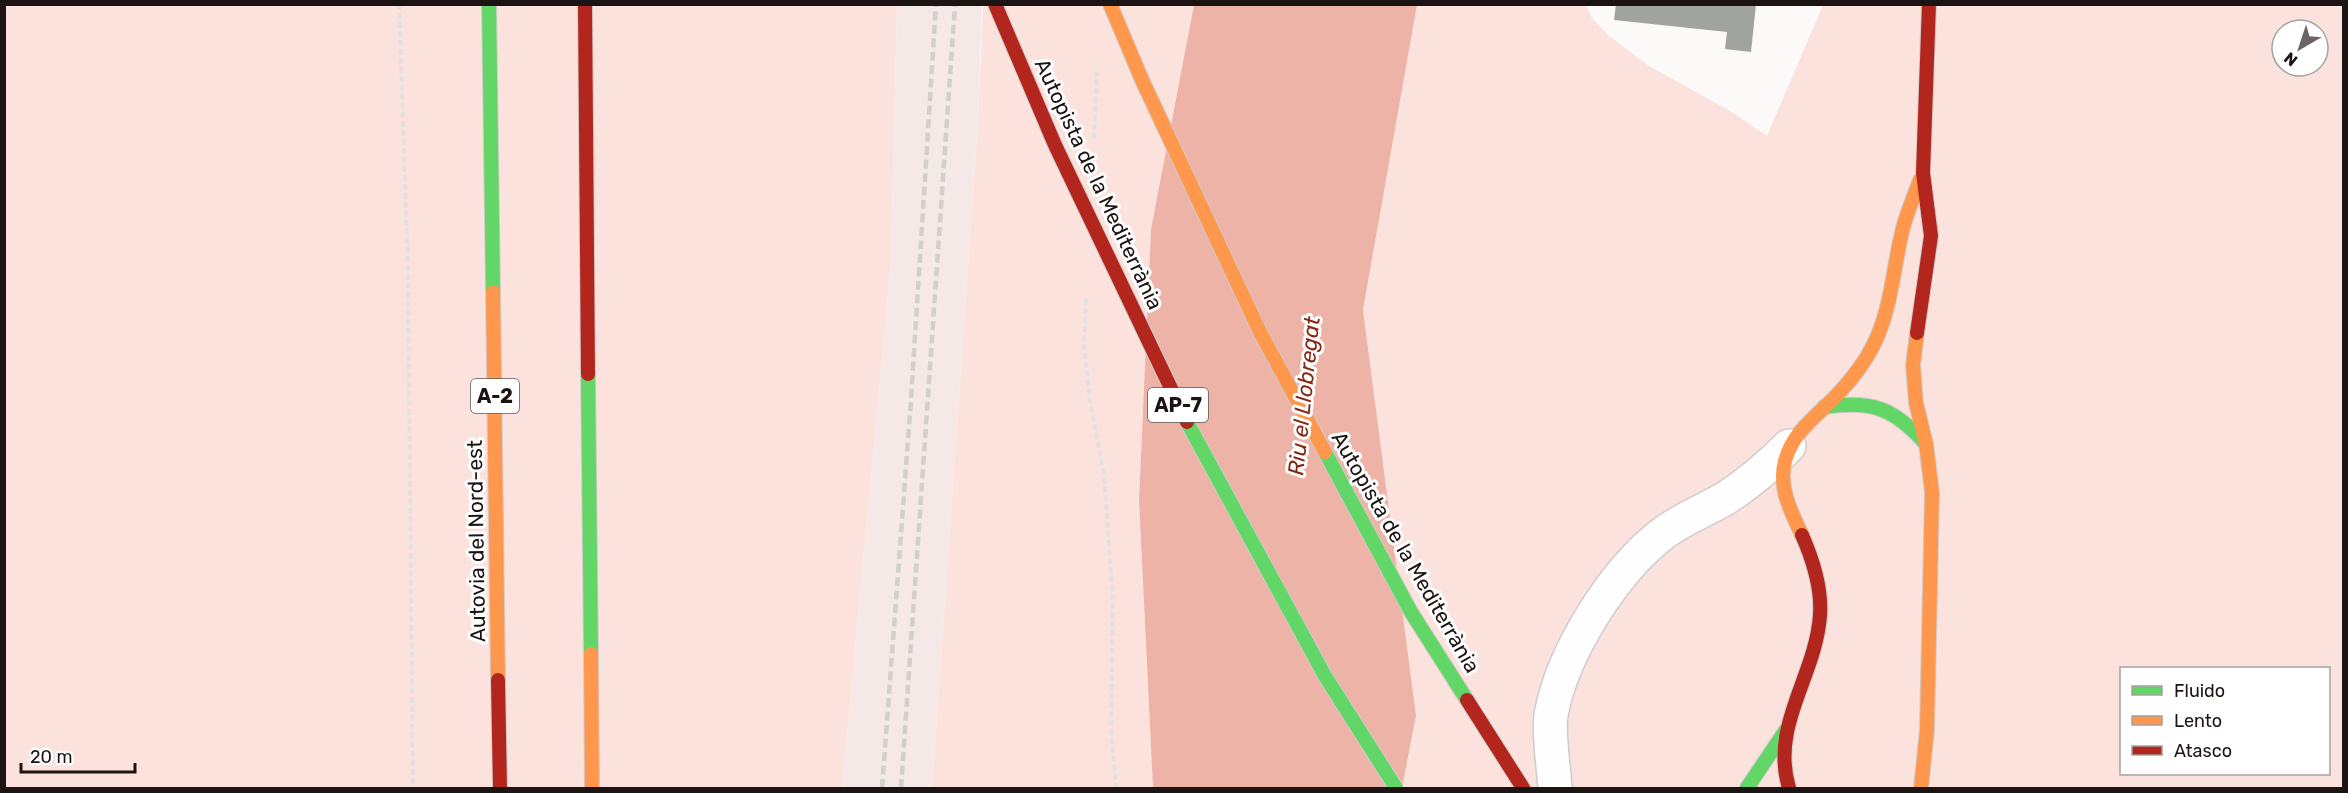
<svg xmlns="http://www.w3.org/2000/svg" width="2348" height="793" font-family="Rubik,sans-serif">
	<style>
		.built { fill: #f4e9e7 }
		.green { fill: #fce2dc; fill-rule: evenodd }
		.water { fill: #edb3a6 }
		.building { fill: #a0a3a0 }
		.lines { fill: none; stroke-linecap: round; stroke-linejoin: round }
		.street-casing { stroke: #d1ccca; stroke-width: 36 }
		.fast-casing { stroke: #d1ccca; stroke-width: 16 }
		.slow-casing { stroke: #d1ccca; stroke-width: 16 }
		.jam-casing { stroke: #d1ccca; stroke-width: 16 }
		.path { stroke: #e3e2e2; stroke-width: 4; stroke-dasharray: 6 3; stroke-linecap: butt }
		.street { stroke: #fffefe; stroke-width: 33 }
		.fast { stroke: #63d668; stroke-width: 14 }
		.slow { stroke: #ff974d; stroke-width: 14 }
		.jam { stroke: #b3261e; stroke-width: 14 }
		.rail { stroke: #d1d0cf; stroke-width: 4.5; stroke-dasharray: 9 4.5; stroke-linecap: butt }
		.fast-bridge-casing { stroke: #d1ccca; stroke-width: 16; stroke-linecap: butt }
		.jam-bridge-casing { stroke: #d1ccca; stroke-width: 16; stroke-linecap: butt }
		.fast-bridge { stroke: #63d668; stroke-width: 14 }
		.jam-bridge { stroke: #b3261e; stroke-width: 14 }
		.labels { text-anchor: middle; dominant-baseline: central; stroke-width: 6; stroke-linejoin: round; paint-order: stroke }
		.shield { fill: #fff; stroke: #5f5a5a; stroke-width: 1.5 }
		.shield-label { font-size: 20px; font-weight: bold; fill: #1b1413 }
		.street-label { font-size: 21px; fill: #1b1413; stroke: #fff }
		.water-label { font-size: 22px; font-style: italic; fill: #852712; stroke: #fff }
	</style>
	<rect width="100%" height="100%" fill="#fcfaf9"/>
	<path class="built" d="M897 5H982L978 121 932 788H842L891 262Z"/>
	<path class="green" d="M4 5H897L891 262 842 788H5Z
		M983 5H1194L1151 229 1139 500 1153 788H932L978 121Z
		M1417 5H1586L1592 18 1608 35 1649 66 1732 112 1767 136 1823 5H2343V788H1402L1416 716 1363 310ZM2282 30H2318V66H2282ZM2122 668H2328V774H2122Z"/>
	<path class="water" d="M1194 5H1417L1363 310 1416 716 1402 788H1153L1139 500 1151 229Z"/>
	<path class="building" d="M1616 4H1756L1751 52 1725 49 1727 32 1614 20Z"/>
	<g class="lines">
		<defs>
			<path id="street" d="M1555 788C1554 769 1548 734 1551 715 1562 653 1614 570 1665 532 1684 518 1706 510 1726 498 1749 483 1769 466 1789 446"/>
			<path id="fast" d="M489 4 493 292
				M588 374 591 654
				M1824 407C1872 400 1894 408 1926 444
				M1325 452 1411 612 1467 700
				M1747 788 1786 730"/>
			<path id="slow" d="M1110 4 1142 80 1260 332 1325 452
				M493 292 498 680
				M1917 333 1913 365 1916 403 1926 444 1932 492 1927 730 1921 788
				M1802 535C1791 512 1778 487 1785 461 1793 431 1818 415 1838 394 1851 380 1864 364 1873 346 1891 311 1893 270 1902 232 1906 214 1914 197 1920 180
				M591 654 592 788"/>
			<path id="jam" d="M585 4 588 374
				M1917 333 1931 236 1923 173 1929 4
				M498 680 500 788
				M1467 700 1523 788
				M1789 788C1770 725 1816 676 1820 615 1822 587 1813 560 1802 535"/>
		</defs>
		<use href="#street" class="street-casing"/>
		<use href="#fast" class="fast-casing"/>
		<use href="#slow" class="slow-casing"/>
		<use href="#jam" class="jam-casing"/>
		<path class="path" d="M399 4 408 271 413 788
			M1094 139 1097 72
			M1086 299 1084 346 1090 401 1104 476 1113 599 1111 727 1116 788"/>
		<use href="#street" class="street"/>
		<use href="#fast" class="fast"/>
		<use href="#slow" class="slow"/>
		<use href="#jam" class="jam"/>
		<path class="rail" d="M882 788 911 400 936 4
			M901 788 955 4"/>
		<defs>
			<path id="fast-bridge" d="M1187 422 1325 676 1396 788"/>
			<path id="jam-bridge" d="M995 4 1055 145 1187 422"/>
		</defs>
		<use href="#fast-bridge" class="fast-bridge-casing"/>
		<use href="#jam-bridge" class="jam-bridge-casing"/>
		<use href="#fast-bridge" class="fast-bridge"/>
		<use href="#jam-bridge" class="jam-bridge"/>
	</g>
	<g class="labels">
		<g class="shield">
			<rect x="471" y="379" width="48" height="34" rx="4.5"/>
			<rect x="1148" y="388" width="60" height="34" rx="4.5"/>
		</g>
		<g class="shield-label">
			<text x="495" y="396">A-2</text>
			<text x="1178" y="405">AP-7</text>
		</g>
		<g class="street-label">
			<text transform="translate(1099 184) rotate(65)">Autopista de la Mediterrània</text>
			<text transform="translate(476 541) rotate(-91)">Autovia del Nord-est</text>
			<text transform="translate(1406 552) rotate(60)">Autopista de la Mediterrània</text>
		</g>
		<g class="water-label">
			<text transform="translate(1304 396) rotate(-84)">Riu el Llobregat</text>
		</g>
	</g>
	<rect width="2348" height="793" fill="none" stroke="#1b1413" stroke-width="12"/>
	<rect x="2120" y="667" width="210" height="108" fill="#ffffff" stroke="#a4a1a1" stroke-width="1.5"/>
	<rect x="2132" y="686" width="30" height="9" fill="#63d668" stroke="#a4a1a1" stroke-width="1.5"/>
	<text x="2174" y="697" font-size="18" fill="#1b1413">Fluido</text>
	<rect x="2132" y="716" width="30" height="9" fill="#ff974d" stroke="#a4a1a1" stroke-width="1.5"/>
	<text x="2174" y="727" font-size="18" fill="#1b1413">Lento</text>
	<rect x="2132" y="746" width="30" height="9" fill="#b3261e" stroke="#a4a1a1" stroke-width="1.5"/>
	<text x="2174" y="757" font-size="18" fill="#1b1413">Atasco</text>
	<g transform="translate(2300 48) rotate(219)"><circle r="28" fill="#ffffff" stroke="#a4a1a1" stroke-width="1.5"/>
	<path d="M0-4.5L10 22L0 15L-10 22Z" fill="#6a6464"/>
	<text y="-9" font-size="16" font-weight="bold" text-anchor="middle" fill="#1b1413">N</text>
	</g>
	<path d="M21 763v9h114v-9" fill="none" stroke="#1b1413" stroke-width="3"/>
	<text x="30" y="763" font-size="18" fill="#1b1413" stroke="#ffffff" stroke-width="4.5" paint-order="stroke">20 m</text>
</svg>
